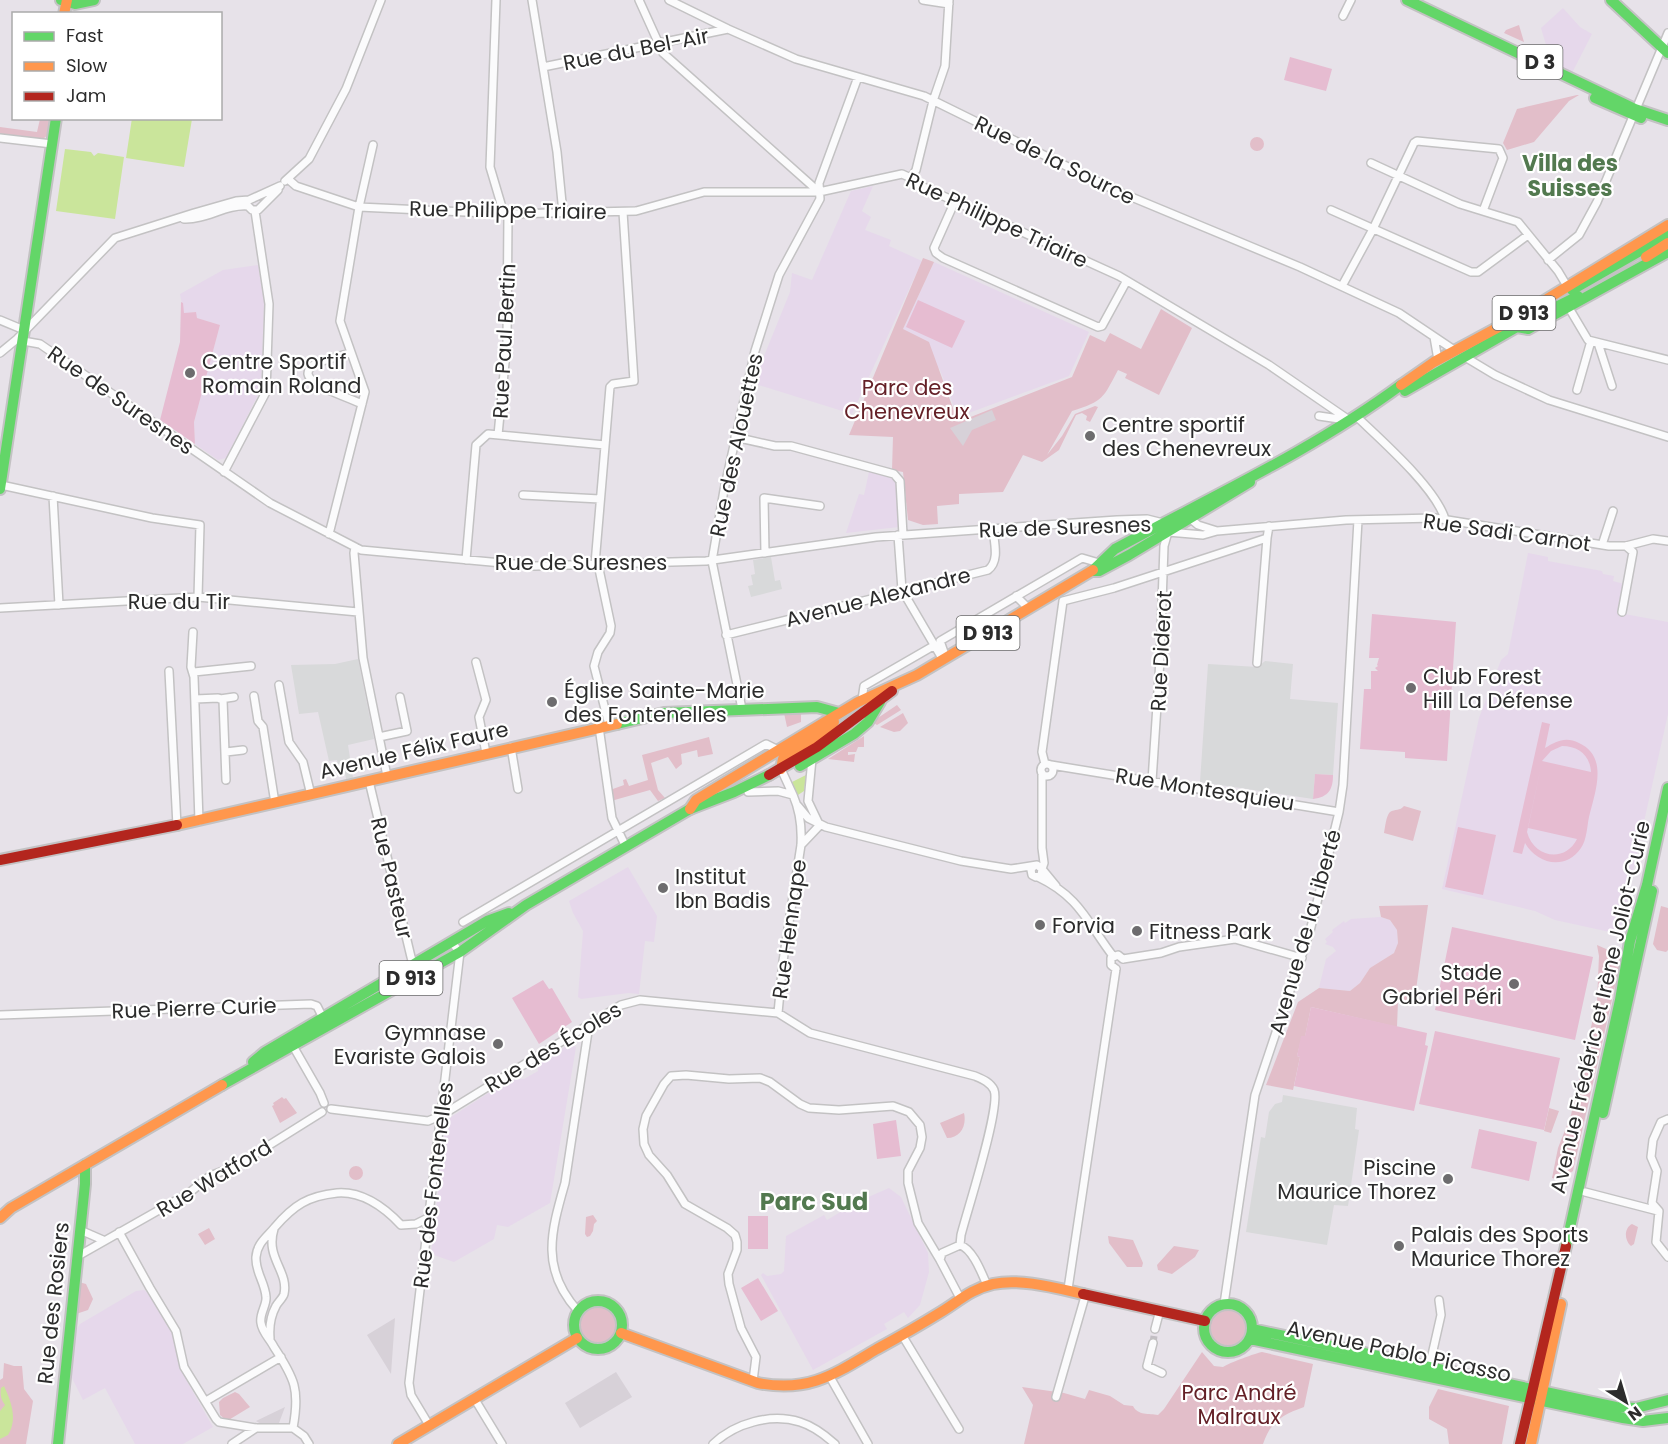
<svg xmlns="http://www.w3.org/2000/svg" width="1668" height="1444" font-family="Poppins,sans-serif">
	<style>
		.industrial { fill: #d8d9da }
		.education { fill: #e6d8eb }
		.green { fill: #e2bec9 }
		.pitch { fill: #e6bcd1; fill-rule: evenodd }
		.plaza { fill: #d7d1d8 }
		.water { fill: #cae59b }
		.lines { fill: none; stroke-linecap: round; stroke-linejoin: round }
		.street-tunnel { stroke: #c2bec3; stroke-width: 7; stroke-dasharray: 7 3.5; stroke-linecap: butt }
		.street-casing { stroke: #c3c2c3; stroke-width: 10 }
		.fast-casing { stroke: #c3c2c3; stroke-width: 14 }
		.slow-casing { stroke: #c3c2c3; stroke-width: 14 }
		.jam-casing { stroke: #c3c2c3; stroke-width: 14 }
		.street { stroke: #fbfbfc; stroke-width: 7 }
		.fast { stroke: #63d668; stroke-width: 10 }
		.slow { stroke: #ff974d; stroke-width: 10 }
		.jam { stroke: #b3261e; stroke-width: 10 }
		.poi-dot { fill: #6d6c6e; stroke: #fff; stroke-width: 2 }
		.labels { text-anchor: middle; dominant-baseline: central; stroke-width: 4.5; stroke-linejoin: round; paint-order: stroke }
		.shield { fill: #fff; stroke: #6b6b6b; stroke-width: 1.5 }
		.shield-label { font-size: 20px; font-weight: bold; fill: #2c2c2c }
		.street-label { font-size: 21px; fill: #2c2c2c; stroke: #fff }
		.poi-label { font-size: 21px; fill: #2c2c2c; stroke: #fff; text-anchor: start }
		.park-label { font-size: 21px; fill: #642027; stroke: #fff }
		.neighbourhood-label { font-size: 22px; font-weight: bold; fill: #52794f; stroke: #fff }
		.quarter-label { font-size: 24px; font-weight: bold; fill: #52794f; stroke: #fff }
	</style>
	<rect width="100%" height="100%" fill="#e7e2e9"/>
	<path class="industrial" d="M771 557 775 581 780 580 782 589 751 597 748 586 753 585 751 575 755 574 753 560Z
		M358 659 374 739 348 745 353 778 346 779 343 763 338 764 337 760 329 761 318 712 299 714 291 665 335 664Z
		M1265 661 1293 664 1290 699 1338 703 1333 775 1315 774 1313 799 1200 782 1208 664 1258 667Z
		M1283 1095 1357 1108 1355 1129 1359 1130 1348 1206 1334 1205 1327 1245 1246 1232 1261 1137 1265 1138 1269 1112 1275 1104 1282 1102Z"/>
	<path class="education" d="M1563 8 1580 27 1592 34 1572 73 1551 62 1541 28Z
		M873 186 862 211 871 217 865 230 891 240 889 246 922 261 852 414 752 383 756 366 762 361 790 292 792 273 812 280 851 191Z
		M934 262 1089 332 1069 376 958 417 940 370 903 329Z
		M258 265 264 302 261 389 226 458 218 460 195 444 194 422 220 325 197 318 195 312 184 314 180 294 223 270Z
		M869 472 894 478 896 481 899 527 846 533 859 494 864 495Z
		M1528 553 1548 557V561L1602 571 1603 574 1614 576 1613 581 1624 584 1619 613 1668 622V714L1619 934 1555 920 1535 911 1442 889 1479 718 1501 660 1508 654Z
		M628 867 657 916 654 942 645 941 639 994 629 993 581 999 578 997 583 931 573 913 569 901Z
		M1381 917 1390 920 1397 930 1398 943 1394 953 1370 968 1360 983 1350 991 1319 988 1326 959 1336 951 1333 947 1325 944 1327 942 1325 939 1333 932 1332 930 1344 921 1345 923 1351 919Z
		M570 1044 576 1047 550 1203 508 1227 497 1225 494 1239 454 1262 431 1254 445 1132 448 1119 510 1079H524L538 1071V1063Z
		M889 1188 901 1197 928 1253 929 1272 920 1305 908 1318 904 1312 884 1324 887 1329 813 1370 761 1275 763 1273 767 1276 781 1274 784 1271 786 1236 824 1215 827 1220 859 1201Z
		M144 1290 150 1295 172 1331 180 1369 213 1427 183 1444H135L105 1388 83 1400 71 1376 76 1330 80 1324 136 1291Z"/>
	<path class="green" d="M1519 25 1524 42 1504 33 1506 30Z
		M1577 95H1579L1569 101 1534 142 1507 150 1503 143 1517 109Z
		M40 119H50L48 135 43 139 0 134V127L37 132Z
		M1250 144a7 7 0 1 1 14 0a7 7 0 1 1-14 0Z
		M923 258 934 262 903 329 929 342 958 422 1072 377 1090 335 1105 342 1110 333 1141 349 1161 309 1192 328 1159 395 1125 378 1127 374 1118 370C1103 398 1104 401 1072 411L1047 455 1062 436 1075 414 1095 406 1098 407 1090 422 1086 420 1087 416 1082 413 1076 415 1059 450 1042 462 1023 455 1003 492 959 494V504L937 506 938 524 923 525 908 520 903 472 892 470 893 437 849 435Z
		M897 705 901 710 877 725 872 722Z
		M784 713 801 714V722L787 727Z
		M903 713 908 723 900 731 894 732 880 727Z
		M864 736V747H858L856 752H848V755L855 754 854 762 828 759Z
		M709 737 713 754 698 757 697 750 681 754 682 764 676 769 668 757 651 763 658 790 665 798 658 801 650 790 611 801 610 790 624 785 623 780 626 779 629 786 648 780 642 755Z
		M1404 806 1421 811 1413 841 1384 833C1385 828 1386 816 1390 812 1395 809 1400 811 1404 806Z
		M1428 905 1414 1004 1398 1001 1397 1027 1311 1007 1305 1037 1302 1036 1297 1056 1300 1057 1293 1090 1266 1085 1298 1002 1319 988 1350 991 1360 983 1370 968 1394 953 1398 943 1397 930 1390 920 1381 917 1379 906Z
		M1661 906 1668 908V950L1666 952 1657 950 1653 944Z
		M1597 945 1622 956 1573 1171 1560 1180 1552 1178 1558 1148 1571 1115 1597 1001 1599 956Z
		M282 1097 284 1099 286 1098 297 1113 280 1123 272 1106 274 1105 273 1103Z
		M1549 1108 1559 1111 1551 1133 1544 1131Z
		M964 1113C967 1126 960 1138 947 1138L940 1123Z
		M349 1173a7 7 0 1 1 14 0a7 7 0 1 1-14 0Z
		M593 1215 597 1221 594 1224 593 1231 590 1236 587 1237 585 1234 586 1217Z
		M1632 1224 1638 1227 1634 1244 1631 1246C1624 1240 1624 1228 1632 1224Z
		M209 1228 215 1239 205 1245 198 1234Z
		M1108 1236 1133 1240 1143 1263 1142 1267H1127L1109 1243Z
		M1174 1246 1199 1250 1195 1257 1172 1274 1158 1270 1157 1265Z
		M79 1282 86 1284 93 1299 88 1310 76 1314Z
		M578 1326a20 20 0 1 1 40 0a20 20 0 1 1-40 0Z
		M1207 1327a21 21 0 1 1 42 0a21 21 0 1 1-42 0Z
		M1202 1352 1214 1366 1223 1367C1229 1363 1256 1353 1262 1352L1313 1364 1304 1407C1282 1415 1271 1421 1263 1444H1024L1033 1405 1022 1387 1064 1393 1085 1399 1089 1390 1110 1396 1124 1405 1133 1406C1138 1416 1149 1413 1158 1415L1164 1409Z
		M4 1363 14 1366H22L24 1389 33 1401 26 1444H0V1380L3 1378Z
		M1438 1389 1509 1406 1502 1444H1449L1447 1429 1429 1419V1407Z
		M235 1392 239 1394 250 1407 227 1421 220 1415 219 1402 223 1398Z"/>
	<path class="pitch" d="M1290 57 1332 69 1326 91 1284 80Z
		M918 300 965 321 952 348 906 327Z
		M181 302 183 303 184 313 196 312 197 318 220 325 194 422 195 444 160 420 180 342Z
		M1372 614 1456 622 1447 761 1405 758V752L1360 749 1364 689H1371V671H1378L1375 668 1378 666 1377 665 1379 658H1369Z
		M1542 722 1550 724 1545 748C1556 741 1566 736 1579 743 1609 757 1595 792 1589 817 1587 826 1587 839 1581 848 1565 871 1537 864 1525 843L1522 854 1513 852ZM1562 746C1578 746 1590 755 1591 772L1542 761 1551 751ZM1542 762 1528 828 1577 839C1565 863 1534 858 1527 832Z
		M1315 774 1333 775C1333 789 1329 797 1313 799Z
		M1458 827 1496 835 1483 895 1445 887Z
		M1452 927 1593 957 1575 1040 1435 1010Z
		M543 980 549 989 552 988 572 1022 539 1044 512 998Z
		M1311 1007 1427 1033 1425 1045 1428 1046 1414 1111 1294 1086 1300 1057 1297 1056 1301 1036H1305Z
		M1435 1031 1560 1058 1544 1130 1419 1104Z
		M896 1120 901 1156 877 1159 873 1124Z
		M1479 1129 1537 1142 1529 1181 1471 1168Z
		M748 1216H768V1249H748Z
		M758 1278 778 1311 761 1321 741 1288Z"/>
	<path class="plaza" d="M992 410 996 420 972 430 963 446 950 428Z
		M395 1318 391 1374 367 1335Z
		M616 1372 632 1397 580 1428 565 1403Z
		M285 1407 279 1423 261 1424 256 1421Z"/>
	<path class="water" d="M132 118 192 119 184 167 126 158Z
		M65 149 91 152 94 156 98 153 124 157 115 219 56 211Z
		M806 775 804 791 798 795 792 782Z
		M4 1386C11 1401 18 1419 8 1435L0 1439V1411L5 1405C1 1399 0 1396 1 1388Z"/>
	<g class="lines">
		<path class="street-tunnel" d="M1153 1343 1155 1329"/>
		<defs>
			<path id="street" d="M496 0 490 167 504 214
				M532 0 557 152 563 213
				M639 0 663 53 819 192
				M669 0 728 29 796 59 924 96 1117 191 1300 267 1399 313 1454 350
				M923 0 949 4
				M1343 16 1351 0
				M543 67 728 29
				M0 138 52 144
				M1371 163 1460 204 1518 222 1558 271 1567 286
				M911 178 916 170 933 101 945 66 949 0
				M288 179 296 186 359 207 508 214 636 211 704 192H819L902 174 911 178 919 185 1119 276 1269 365 1349 420
				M285 181 309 159 346 89 381 0
				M955 201 934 248 936 253 943 258 1098 327 1102 326 1126 282
				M248 206 252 210H258L278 190
				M1331 210 1471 272H1478L1528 235
				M184 219C206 220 226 204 248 206
				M1548 260 1579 235 1597 202 1668 33
				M1342 286 1373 229 1414 143 1417 141 1499 149 1503 158 1483 211
				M1569 308 1588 340 1668 360
				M0 320 24 330
				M1434 337 1438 360
				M23 341 40 344 270 503 361 550 535 566 706 561 876 537 1117 520 1147 519 1163 523 1168 532 1164 546 1160 660 1152 781
				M1598 343 1612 386
				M0 353 17 339 115 238 194 213 236 201 249 200 280 186
				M350 353 316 363 309 369C308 373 307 374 310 378 319 388 349 398 362 404
				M1465 357 1495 375 1549 400 1668 437
				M1577 390 1591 341
				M1319 416 1346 420
				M1356 416C1381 440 1435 487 1445 519
				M498 435 507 342 508 214
				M735 437 775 446H791L894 474 900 481 903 535
				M224 472 266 392 269 304 255 211
				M1 485 152 518 200 525 198 597
				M523 495 600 499
				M53 496 59 605
				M1187 516 1198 525 1217 531
				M1168 532 1203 535 1217 531 1346 520 1435 518 1609 546H1626L1653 539 1668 541
				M329 534 365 392 340 321 359 207 373 145
				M898 535 902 590 943 660
				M1602 545 1613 511
				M355 547 354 553 363 658 387 776
				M765 553 764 498 820 506
				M466 560 476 445 488 434 605 445
				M1016 596 1029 609
				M1063 601 1114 588 1267 538 1269 526
				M0 608 198 597 358 612
				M1622 612 1633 552 1626 546
				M193 632 191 667 194 677 199 821
				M726 635 988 570C1000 561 994 542 993 529
				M946 658 940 641 1082 558 1099 563
				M476 662 486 700 479 717 486 753
				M1257 663 1267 538
				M169 671 177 826
				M194 672 251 666
				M279 685 289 742 303 762 311 795
				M254 696 258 721 263 727 275 803
				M195 699 218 698 223 700 226 780
				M220 699 234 697
				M862 700 864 686 935 645
				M742 709 712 561 724 490 755 351 779 275 820 199 819 183 858 77
				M609 725 594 666 598 652 610 633 611 626 599 569 595 564 610 387 613 384 634 381 623 212
				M599 727 612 818 626 847
				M379 737 407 731 400 697
				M511 747 518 789
				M226 752 243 750
				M812 759 808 801 818 822
				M1041 770a6 6 0 1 1 12 0a6 6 0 1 1-12 0Z
				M1045 764 1042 752 1063 601
				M1051 765 1339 812
				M781 769 793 795
				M1042 773V848L1044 863 1042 869 1056 886
				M369 781 411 957 413 964 422 972
				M748 792 778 791 793 795C800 811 802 827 801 845L783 961 778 1013
				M798 806 808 818 826 827 961 861 1011 869 1037 865 1042 869 1041 875 1036 877 1032 875 1031 870 1033 867
				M801 845 820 825
				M1038 877C1080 897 1087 922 1113 956
				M463 922 766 744 778 750
				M1123 959 1161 953 1179 947 1235 939 1302 958
				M1116 969 1111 965V958L1118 955 1123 959
				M0 1015 311 1004 317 1006 323 1018
				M293 1046 320 1093 324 1103
				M331 1109 428 1121 442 1115 621 1005 640 1000 650 1001 778 1013 810 1033 975 1076C982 1079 990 1082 994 1090 1001 1107 967 1211 961 1235L960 1245
				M1668 1119 1661 1122 1653 1140 1651 1157 1657 1171 1652 1203 1659 1211 1656 1242 1668 1257
				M1585 1192 1658 1211
				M80 1230 103 1240
				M119 1232 150 1288 176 1331 184 1367 216 1419 219 1422 256 1428H293L304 1436 309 1444
				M960 1245 942 1253 940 1260 960 1298
				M960 1245C973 1249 982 1274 987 1285
				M78 1256 189 1193 210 1176 236 1166 322 1112
				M1068 1289 1116 969
				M1224 1304 1255 1095 1310 931 1339 812 1343 785 1358 520
				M578 1311C540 1269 551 1232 565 1183L589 1025
				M1155 1329 1160 1310
				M902 1335 959 1429
				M270 1338C269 1326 270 1317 276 1306 278 1302 283 1298 284 1294 289 1271 265 1258 274 1229
				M1153 1343 1147 1366 1162 1373
				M1429 1368 1441 1315 1439 1300
				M830 1377 868 1444
				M753 1381 756 1357 741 1328 729 1284 728 1274 737 1250V1242L735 1235 727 1228 685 1204 667 1175 649 1155 644 1144 643 1129 646 1116 664 1084 671 1076 686 1075 729 1079 760 1078 770 1082 800 1104 809 1108 839 1110 893 1106 909 1112 920 1125 922 1137 920 1148 908 1171V1183L918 1223 940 1260
				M1056 1397 1086 1293
				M474 1398 502 1444
				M206 1401 281 1357
				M429 1425 411 1395 409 1383 460 952 452 943
				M293 1428C300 1390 295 1379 274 1347 270 1339 262 1332 261 1323 259 1314 267 1305 266 1297 265 1282 255 1272 256 1257 257 1243 267 1237 275 1227 294 1205 308 1196 337 1193 363 1191 384 1207 401 1225L416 1224 428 1218
				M232 1444 256 1428
				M713 1444C735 1423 771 1413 800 1422 813 1426 825 1435 835 1444"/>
			<path id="fast" d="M61 0 75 4 94 0
				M1407 0 1635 109 1668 120
				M1611 0 1668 53
				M1595 98 1641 118
				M1572 290 1668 235
				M1528 321 1578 296
				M1405 391 1517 327 1528 329 1668 252
				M0 489 56 118
				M1093 570 1115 549C1211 497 1313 450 1401 385
				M1092 571H1099L1129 555 1250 482
				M617 724 664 713 817 707 839 713
				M800 766 854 734 868 722 880 702
				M253 1062 265 1052 487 921 509 913
				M222 1085 460 952 526 905 690 809 734 792 769 775
				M1603 1113 1652 891
				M1566 1246 1620 1000 1630 941 1647 885 1668 788
				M574 1325a24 24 0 1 1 48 0a24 24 0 1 1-48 0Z
				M1204 1328a24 24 0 1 1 48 0a24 24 0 1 1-48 0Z
				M1252 1329 1616 1407 1636 1408 1668 1400
				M1250 1339 1623 1418 1643 1421 1668 1418
				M58 1444 85 1184V1165"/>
			<path id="slow" d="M64 14 67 0
				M1646 257 1668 243
				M1401 385 1434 362 1521 315 1668 225
				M781 769 783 759 825 731 834 722
				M690 809 696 800 858 702 917 675 1093 570
				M177 825 617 724
				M0 1218 11 1208 222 1085
				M621 1333 758 1383C809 1393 835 1374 877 1349 899 1337 920 1325 941 1312 959 1301 971 1289 993 1284 1020 1278 1056 1288 1083 1294
				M398 1444 577 1338
				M1531 1444 1561 1304"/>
			<path id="jam" d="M769 775 817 747 892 691
				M0 860 177 825
				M1083 1294 1205 1321
				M1520 1444 1566 1246"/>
		</defs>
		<use href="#street" class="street-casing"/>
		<use href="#fast" class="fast-casing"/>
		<use href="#slow" class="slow-casing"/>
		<use href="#jam" class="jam-casing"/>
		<use href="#street" class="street"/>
		<use href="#fast" class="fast"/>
		<use href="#slow" class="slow"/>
		<use href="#jam" class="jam"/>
	</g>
	<g class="poi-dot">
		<circle cx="190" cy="373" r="6"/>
		<circle cx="1090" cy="436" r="6"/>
		<circle cx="1411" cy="688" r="6"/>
		<circle cx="552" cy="702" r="6"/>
		<circle cx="663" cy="888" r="6"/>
		<circle cx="1040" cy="925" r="6"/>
		<circle cx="1137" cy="931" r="6"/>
		<circle cx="1514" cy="984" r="6"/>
		<circle cx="498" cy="1044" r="6"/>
		<circle cx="1448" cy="1179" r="6"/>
		<circle cx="1399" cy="1246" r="6"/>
	</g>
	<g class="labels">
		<g class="shield">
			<rect x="1517.5" y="45" width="45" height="34" rx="4.5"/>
			<rect x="1492.5" y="296" width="63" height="34" rx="4.5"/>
			<rect x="956.5" y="616" width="63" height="34" rx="4.5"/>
			<rect x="379.5" y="961" width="63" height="34" rx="4.5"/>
		</g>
		<g class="shield-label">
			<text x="1540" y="62">D 3</text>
			<text x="1524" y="313">D 913</text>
			<text x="988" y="633">D 913</text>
			<text x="411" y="978">D 913</text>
		</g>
		<g class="street-label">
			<text transform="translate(636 49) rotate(-11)">Rue du Bel-Air</text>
			<text transform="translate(1055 160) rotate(26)">Rue de la Source</text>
			<text transform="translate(508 210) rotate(1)">Rue Philippe Triaire</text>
			<text transform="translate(997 220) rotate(25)">Rue Philippe Triaire</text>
			<text transform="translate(504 341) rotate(-87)">Rue Paul Bertin</text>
			<text transform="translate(121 400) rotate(35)">Rue de Suresnes</text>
			<text transform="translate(736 445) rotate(-78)">Rue des Alouettes</text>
			<text transform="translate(1065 527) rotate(-2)">Rue de Suresnes</text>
			<text transform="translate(1507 532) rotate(8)">Rue Sadi Carnot</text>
			<text x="581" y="562">Rue de Suresnes</text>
			<text transform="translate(878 597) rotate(-14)">Avenue Alexandre</text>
			<text x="179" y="601">Rue du Tir</text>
			<text transform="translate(1161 651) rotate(-87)">Rue Diderot</text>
			<text transform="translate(414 750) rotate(-13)">Avenue Félix Faure</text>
			<text transform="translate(1205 789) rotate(9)">Rue Montesquieu</text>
			<text transform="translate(392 878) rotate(77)">Rue Pasteur</text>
			<text transform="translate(789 929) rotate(-82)">Rue Hennape</text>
			<text transform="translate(1305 932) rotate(-74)">Avenue de la Liberté</text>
			<text transform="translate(1600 1007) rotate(-77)">Avenue Frédéric et Irène Joliot-Curie</text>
			<text transform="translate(194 1008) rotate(-2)">Rue Pierre Curie</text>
			<text transform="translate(553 1047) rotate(-31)">Rue des Écoles</text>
			<text transform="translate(214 1178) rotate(-31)">Rue Watford</text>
			<text transform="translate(433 1185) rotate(-83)">Rue des Fontenelles</text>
			<text transform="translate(53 1303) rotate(-84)">Rue des Rosiers</text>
			<text transform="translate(1399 1351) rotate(12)">Avenue Pablo Picasso</text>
		</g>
		<g class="poi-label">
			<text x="202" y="361">Centre Sportif<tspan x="202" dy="24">Romain Roland</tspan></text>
			<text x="1102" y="424">Centre sportif<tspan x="1102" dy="24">des Chenevreux</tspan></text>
			<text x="1423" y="676">Club Forest<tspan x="1423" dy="24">Hill La Défense</tspan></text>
			<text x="564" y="690">Église Sainte-Marie<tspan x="564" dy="24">des Fontenelles</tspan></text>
			<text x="675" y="876">Institut<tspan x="675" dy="24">Ibn Badis</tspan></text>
			<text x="1052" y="925">Forvia</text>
			<text x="1149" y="931">Fitness Park</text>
			<text x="1502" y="972" text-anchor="end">Stade<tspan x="1502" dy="24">Gabriel Péri</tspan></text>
			<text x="486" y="1032" text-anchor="end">Gymnase<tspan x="486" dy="24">Evariste Galois</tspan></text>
			<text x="1436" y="1167" text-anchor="end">Piscine<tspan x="1436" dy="24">Maurice Thorez</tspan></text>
			<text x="1411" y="1234">Palais des Sports<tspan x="1411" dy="24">Maurice Thorez</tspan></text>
		</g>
		<g class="park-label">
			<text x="907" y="387">Parc des<tspan x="907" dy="24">Chenevreux</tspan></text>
			<text x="1239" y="1392">Parc André<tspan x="1239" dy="24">Malraux</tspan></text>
		</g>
		<g class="neighbourhood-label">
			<text x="1570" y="163">Villa des<tspan x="1570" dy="25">Suisses</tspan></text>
		</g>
		<g class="quarter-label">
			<text x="814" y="1201">Parc Sud</text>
		</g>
	</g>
	<rect x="12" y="12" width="210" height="108" fill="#ffffff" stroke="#ababab" stroke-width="1.5"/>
	<rect x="24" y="32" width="30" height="9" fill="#63d668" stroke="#ababab" stroke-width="1.5"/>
	<text x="66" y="42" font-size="18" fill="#2c2c2c">Fast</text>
	<rect x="24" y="62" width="30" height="9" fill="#ff974d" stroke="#ababab" stroke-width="1.5"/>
	<text x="66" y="72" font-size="18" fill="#2c2c2c">Slow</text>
	<rect x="24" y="92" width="30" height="9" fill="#b3261e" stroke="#ababab" stroke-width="1.5"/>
	<text x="66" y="102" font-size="18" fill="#2c2c2c">Jam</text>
	<g transform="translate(1626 1402) rotate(143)" stroke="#ffffff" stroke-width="4.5" paint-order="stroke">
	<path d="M0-4.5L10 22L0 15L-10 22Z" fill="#2c2c2c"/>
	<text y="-9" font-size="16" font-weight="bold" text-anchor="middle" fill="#2c2c2c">N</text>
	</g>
</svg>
